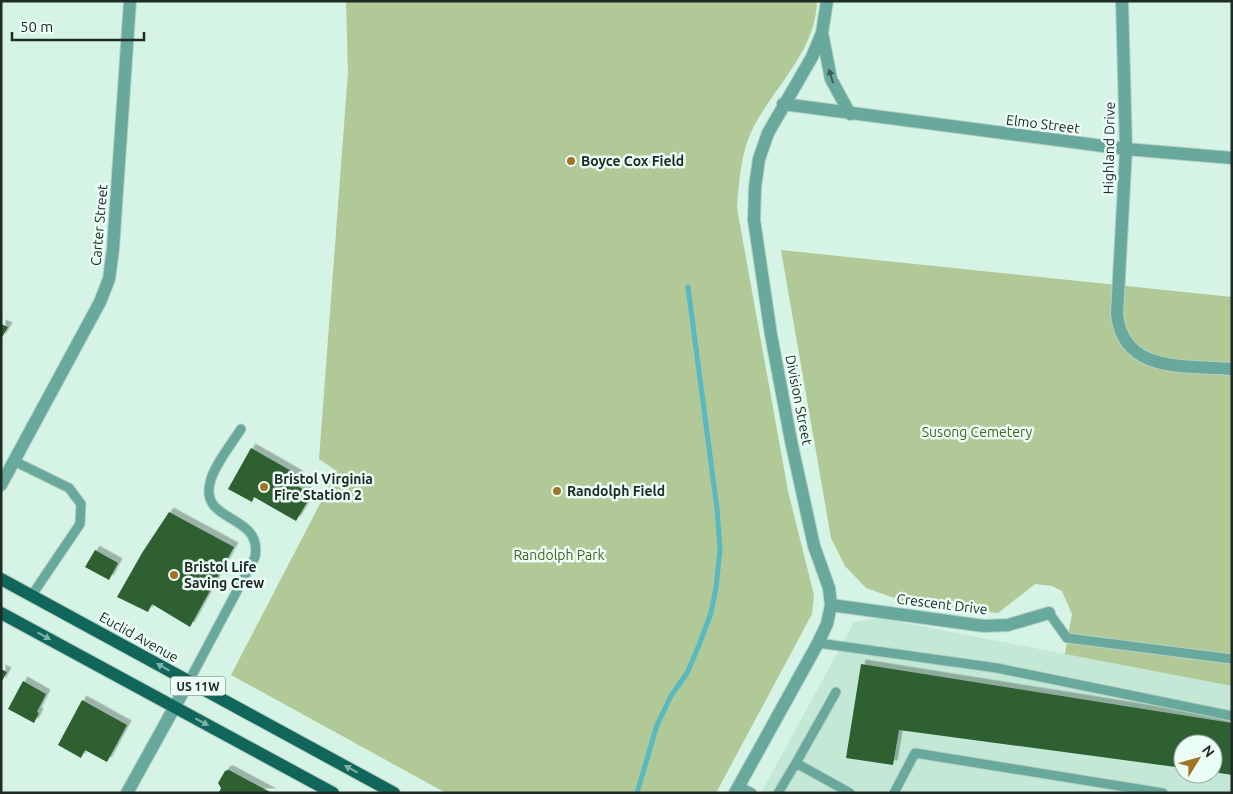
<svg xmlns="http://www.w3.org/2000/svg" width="1233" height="794" font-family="Ubuntu,sans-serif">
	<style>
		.built { fill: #c3e9d6; fill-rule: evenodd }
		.green { fill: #b1c897 }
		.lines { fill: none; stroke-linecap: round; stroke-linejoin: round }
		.stream { stroke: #58bac0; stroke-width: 5 }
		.building { fill: #2d6032; filter: url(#shadow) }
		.lane-casing { stroke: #b4d0c3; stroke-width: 11 }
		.street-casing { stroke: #b4d0c3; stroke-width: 14 }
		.primary-casing { stroke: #b4d0c3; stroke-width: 14 }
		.lane { stroke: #68a89d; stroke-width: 9 }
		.street { stroke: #68a89d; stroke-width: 12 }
		.primary { stroke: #10665b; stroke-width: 12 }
		.oneway { fill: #3d5d56 }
		.oneway2 { fill: #7eb2a8 }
		.poi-dot { fill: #a37227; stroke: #ebfef5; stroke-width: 2 }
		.labels { text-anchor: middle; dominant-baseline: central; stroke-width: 5; stroke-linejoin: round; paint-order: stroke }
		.shield { fill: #ebfef5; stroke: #5d6a64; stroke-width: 1 }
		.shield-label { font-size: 12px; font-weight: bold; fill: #202b26 }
		.street-label { font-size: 14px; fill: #202b26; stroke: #ebfef5 }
		.poi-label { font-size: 14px; font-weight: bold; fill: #202b26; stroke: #ebfef5; text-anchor: start }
		.park-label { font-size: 14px; fill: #48621f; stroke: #ebfef5 }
	</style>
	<defs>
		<filter id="shadow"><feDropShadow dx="4.5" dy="-4.5" stdDeviation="0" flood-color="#0004"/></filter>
	</defs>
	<rect width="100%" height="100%" fill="#d5f4e5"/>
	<path class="built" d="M879 618 1232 686V793H761L854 622ZM1183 744H1213V774H1183Z"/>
	<path class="green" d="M346 1H817C816 50 776 85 754 126 741 151 739 181 737 208L788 491 814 595 812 614 716 793H446L231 675 337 471 319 459 348 72Z
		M781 250 1232 297V686L1065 654 1072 614 1062 591 1052 586 1035 584 998 613 911 604 866 588 845 566 831 538Z"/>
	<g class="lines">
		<path class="stream" d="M637 793 657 725 671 696 687 673 699 645 711 613 716 588 720 549 717 509 688 287"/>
	</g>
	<path class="building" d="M1 324 8 327 1 339Z
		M251 448 300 476 295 485 312 494 296 521 254 497 252 502 228 489Z
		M169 512 234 547 190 627 152 604 148 612 117 597 142 553Z
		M95 550 118 563 109 580 85 567Z
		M861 664 1232 723V775L1213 772V744H1183V768L899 730 893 765 846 758Z
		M1 669 7 672 1 683Z
		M23 681 46 694 37 712 39 713 34 723 8 709Z
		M82 700 127 725 107 762 85 750 81 758 58 745Z
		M228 770H229L272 793H219L221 788 218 783 225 771Z"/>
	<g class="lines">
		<defs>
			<path id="lane" d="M14 461 69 488 81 504 80 524 32 595
				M1049 613 1067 638 1232 659
				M818 643 997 668 1232 716
				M189 681 255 557C263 513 200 524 210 483 213 467 232 443 241 429
				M796 763 836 692
				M738 786 752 793
				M778 793 796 763 850 793
				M894 793 915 753 1163 793"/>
			<path id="street" d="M1122 1 1126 149 1117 314C1123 374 1186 365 1232 369
				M822 33 831 79 850 114
				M783 104 1126 149 1232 158
				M1 485 100 302 109 279 113 249 130 1
				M831 605 984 626 1008 625 1049 613
				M127 793 189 681
				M735 793 818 643 827 624 831 605 829 588 814 546 791 441 771 335 754 220 755 187 759 159 768 133 812 57 822 33 827 1"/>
			<path id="primary" d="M1 579 394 793
				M1 613 333 793"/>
		</defs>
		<use href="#lane" class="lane-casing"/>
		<use href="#street" class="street-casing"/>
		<use href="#primary" class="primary-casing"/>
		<use href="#lane" class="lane"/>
		<use href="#street" class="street"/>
		<use href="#primary" class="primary"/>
	</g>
	<defs><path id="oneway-solid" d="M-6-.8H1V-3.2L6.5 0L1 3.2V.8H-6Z" transform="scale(1.25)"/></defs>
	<use class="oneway" href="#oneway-solid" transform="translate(831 76) rotate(-106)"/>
	<g class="oneway2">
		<use href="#oneway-solid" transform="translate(44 636) rotate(29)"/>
		<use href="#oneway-solid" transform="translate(163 667) rotate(-151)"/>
		<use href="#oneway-solid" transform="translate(202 722) rotate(28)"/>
		<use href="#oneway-solid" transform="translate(351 769) rotate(-151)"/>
	</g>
	<g class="poi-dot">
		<circle cx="571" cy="161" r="5"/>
		<circle cx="264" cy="487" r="5"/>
		<circle cx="557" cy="491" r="5"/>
		<circle cx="174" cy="575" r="5"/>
	</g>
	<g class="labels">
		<rect class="shield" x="170.5" y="676.5" width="55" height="19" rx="4"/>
		<g class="shield-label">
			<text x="198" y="686">US 11W</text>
		</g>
		<g class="street-label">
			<text transform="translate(1043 124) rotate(7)">Elmo Street</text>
			<text transform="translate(1109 148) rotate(-89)">Highland Drive</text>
			<text transform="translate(99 225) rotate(-85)">Carter Street</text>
			<text transform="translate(799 400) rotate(79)">Division Street</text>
			<text transform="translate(942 604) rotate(7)">Crescent Drive</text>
			<text transform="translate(139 637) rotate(29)">Euclid Avenue</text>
		</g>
		<g class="poi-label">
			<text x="581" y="161">Boyce Cox Field</text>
			<text x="274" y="479">Bristol Virginia<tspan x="274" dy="16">Fire Station 2</tspan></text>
			<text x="567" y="491">Randolph Field</text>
			<text x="184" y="567">Bristol Life<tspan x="184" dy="16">Saving Crew</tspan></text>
		</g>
		<g class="park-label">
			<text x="977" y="432">Susong Cemetery</text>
			<text x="559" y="555">Randolph Park</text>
		</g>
	</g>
	<rect width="1233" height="794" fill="none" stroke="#202b26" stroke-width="5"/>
	<g transform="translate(1198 759) rotate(53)"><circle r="24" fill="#ebfef5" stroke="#9aaaa2"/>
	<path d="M0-4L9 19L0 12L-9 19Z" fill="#a37227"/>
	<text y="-8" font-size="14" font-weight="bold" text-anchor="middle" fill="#202b26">N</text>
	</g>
	<path d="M12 32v8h132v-8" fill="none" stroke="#202b26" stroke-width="2.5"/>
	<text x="20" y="32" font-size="15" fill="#202b26" stroke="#ebfef5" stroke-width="4" paint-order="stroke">50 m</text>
</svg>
